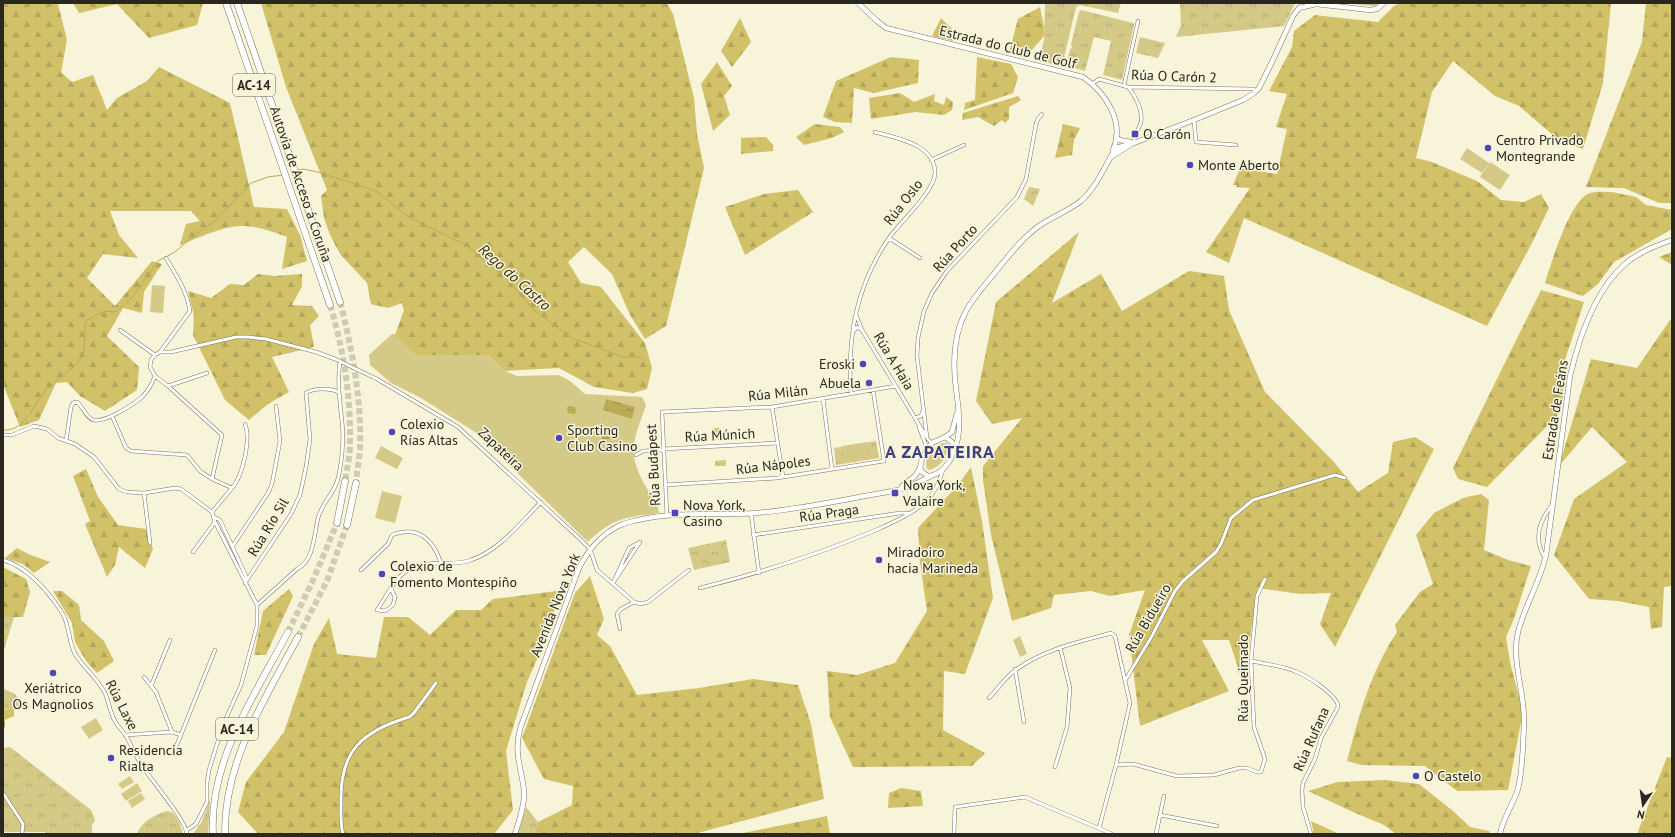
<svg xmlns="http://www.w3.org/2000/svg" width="1675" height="837" font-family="'PT Sans',sans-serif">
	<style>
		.grass { fill: url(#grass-tufts) }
		.forest { fill: url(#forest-firs) }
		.park { fill: url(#park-crowns) }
		.garden { fill: #d5c987 }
		.water { fill: url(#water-ripples) }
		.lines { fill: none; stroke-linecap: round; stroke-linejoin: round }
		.stream { stroke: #bbab54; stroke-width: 1 }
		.highway-tunnel { stroke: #cfcbb4; stroke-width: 6; stroke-dasharray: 6 3; stroke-linecap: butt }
		.street-casing { stroke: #79755e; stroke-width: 4 }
		.secondary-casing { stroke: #79755e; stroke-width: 5.5 }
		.highway-casing { stroke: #79755e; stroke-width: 7 }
		.street { stroke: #fff; stroke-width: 3 }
		.secondary { stroke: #fff; stroke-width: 4.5 }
		.highway { stroke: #fff; stroke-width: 6 }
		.poi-dot { fill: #4b45bb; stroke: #f8f4da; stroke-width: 1.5 }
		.labels { text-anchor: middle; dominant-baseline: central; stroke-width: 3; stroke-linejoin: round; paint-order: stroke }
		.shield { fill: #f8f4da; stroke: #676456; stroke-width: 1 }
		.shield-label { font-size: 13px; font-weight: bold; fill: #29271e }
		.street-label { font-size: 14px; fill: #29271e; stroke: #f8f4da }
		.poi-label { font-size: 14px; fill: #29271e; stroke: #f8f4da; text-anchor: start }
		.water-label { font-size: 15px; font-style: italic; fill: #322b03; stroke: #f8f4da }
		.district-label { font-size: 18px; font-weight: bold; letter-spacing: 1px; fill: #3d407c; stroke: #f8f4da }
	</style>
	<defs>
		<pattern id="grass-tufts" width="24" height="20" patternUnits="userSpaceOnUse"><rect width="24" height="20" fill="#d5c987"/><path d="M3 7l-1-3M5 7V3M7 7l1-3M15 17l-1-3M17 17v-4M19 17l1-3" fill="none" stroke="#b7ad74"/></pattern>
		<pattern id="forest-firs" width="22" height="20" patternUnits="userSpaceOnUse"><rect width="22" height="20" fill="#d1c169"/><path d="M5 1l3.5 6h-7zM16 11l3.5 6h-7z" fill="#b3a65b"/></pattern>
		<pattern id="park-crowns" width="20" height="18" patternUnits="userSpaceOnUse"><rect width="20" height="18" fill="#d5c987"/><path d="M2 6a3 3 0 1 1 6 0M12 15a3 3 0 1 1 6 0" fill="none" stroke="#b7ad74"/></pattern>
		<pattern id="water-ripples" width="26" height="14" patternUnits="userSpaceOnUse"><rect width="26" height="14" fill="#bbab54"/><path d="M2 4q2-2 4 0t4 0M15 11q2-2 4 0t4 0" fill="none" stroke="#988b45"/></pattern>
	</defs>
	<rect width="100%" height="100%" fill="#f8f4da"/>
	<path class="grass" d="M1045 3H1121L1118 13 1080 5 1076 7 1062 66 1039 61 1044 40Z
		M1180 3H1295L1284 26 1176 37 1181 25Z
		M1343 3H1381L1374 6Z
		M1081 10 1133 23 1134 25 1122 80 1103 75 1111 41 1094 37 1085 71 1075 68 1066 67 1070 49 1072 48 1071 44 1079 12Z
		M1140 37 1165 43 1158 58 1136 53Z
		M3 617H14L3 653Z
		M3 687 4 689 15 694 21 703 14 709 3 710Z
		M10 747 91 810 95 820 92 825V834H45V832H3V748Z
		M210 800 208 834H193L201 823Z
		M526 807 538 822 534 834H518Z
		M168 811 173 813 179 821 183 834H137C141 822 155 814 168 811Z"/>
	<path class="forest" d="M3 3 58 4 67 40 61 72 72 82 93 75 107 110 117 98 147 81 159 67 230 103 254 207 287 209 300 235 307 261 282 269 287 237C273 232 257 226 242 226 223 226 198 238 180 245L186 224 200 221 191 211H110L119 235 138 258 103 254 87 278 115 306 152 261 162 264 144 292 142 313 123 308 107 336 139 367 137 390 105 411 80 396 67 382 56 383 39 420 20 427 3 384Z
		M73 3H203L197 25 149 38 117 4 79 13Z
		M261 3H667L673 14 694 98 697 134 704 168 666 326 645 339 630 315 612 274 584 247 568 262 581 283 601 287 645 343 652 368 647 389 633 393 594 387 559 368 505 371 488 355H416L395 335 404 310 402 303 388 308 371 304 367 283 340 254 330 235 324 218 321 196 327 190 286 87Z
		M1400 3H1611L1603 83 1583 149 1561 142 1519 106 1495 96 1453 61 1432 92 1416 158 1432 162 1477 181 1501 200 1524 202 1541 194 1549 208 1531 245 1487 326 1244 218 1229 263 1206 252 1250 188 1236 187 1237 185H1233L1240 168 1277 174 1287 129 1276 127 1287 94 1269 91 1292 47 1294 31 1315 15 1378 22 1394 6Z
		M1646 3H1672V203H1659L1624 188 1586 187 1642 42Z
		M1040 7 1044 27V36L1025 58 1009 53 1018 19Z
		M740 18 751 42 732 67 721 51Z
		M941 18 955 32 953 41 932 36Z
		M891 57 919 60 918 83 874 93 854 88 852 123 835 122 823 117 836 81Z
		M977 57 1011 64 1018 77 1013 93 964 110 965 103 975 100Z
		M717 62 732 86 724 96 730 115 713 131 701 84Z
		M900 93 914 102 935 94 934 101 944 105 946 97 953 102 952 110 944 115 916 112 871 119 869 98Z
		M1018 96 1021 100 1009 107V119L1005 123 1002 120 994 126 978 117 962 120 963 113Z
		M815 124 840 127 844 132 832 138 804 145 796 137Z
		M1063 124 1080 128 1074 140 1072 155 1055 158Z
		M766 137 773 145V151L741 154V138Z
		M798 190 813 212 745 255 725 207 764 194Z
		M1612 192 1636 197 1646 205 1672 210V229L1614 262 1598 284 1583 296 1545 283C1551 264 1570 199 1590 193 1596 191 1605 192 1612 192Z
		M1079 232 1052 303 1101 274 1122 311 1189 271 1224 276 1229 310 1265 392 1334 462 1358 492 1388 473 1393 442 1415 437 1434 449 1335 647 1320 624 1331 593 1301 594 1258 588 1250 638 1246 692 1229 640H1202L1229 691 1140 726 1129 635 1145 590 1110 596 1091 591 1054 595 1051 608 1012 621 991 535 983 480V466L1022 418 992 424 976 401 996 302Z
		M1672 252V265L1659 257Z
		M258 274 275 276 302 274V286L292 305 312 306 319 316 310 325 314 347 272 357 289 392 268 404 249 420 225 400 193 335 194 316 188 291 211 298 230 284 244 285Z
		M1541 290 1584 302 1562 369 1563 400 1557 416 1487 487 1458 479 1453 468Z
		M1670 320 1672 321V586L1664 587 1662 627 1651 629 1649 607 1618 601 1589 599 1554 555 1574 499 1627 462 1592 427 1559 466 1591 359 1637 368Z
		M971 467 982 521 993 598 965 674 944 671 943 730 985 753 972 766 853 767 830 717 827 671 857 675 895 663 927 611 920 562 918 528 958 485Z
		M86 469 98 497 118 525 146 529 153 549 145 568 119 547 115 565 107 577 85 524 90 521 73 476Z
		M1481 494 1489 500 1484 550 1508 560 1531 566 1514 619 1506 637 1510 662 1523 712 1508 790 1457 791 1425 766 1361 765 1347 761C1360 713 1370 673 1397 632L1395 625 1420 592 1433 584 1416 535 1434 513 1463 498Z
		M17 548 28 554 50 562 34 573 23 564 5 558Z
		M3 567 26 579 30 592 23 617H3Z
		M590 576 604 619 597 635 610 646 637 695 699 688 753 679 798 685 811 724 824 799 694 834H534L538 822 572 805 573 786 544 779 522 738 575 593Z
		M289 589 293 596 266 655H254L263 611Z
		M565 590 554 611 541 650 527 682 506 751 513 810 495 833 258 834 238 812 246 782 284 732 314 644 329 618 337 654 376 658 384 617H408L430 635 456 610H481L493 599Z
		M53 591H62L79 605 81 620 104 641 114 661 97 673 86 661 75 642 72 623Z
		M14 709V716L5 720V727L3 730V710Z
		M1667 757 1672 758V834H1637Z
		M1385 780 1419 784 1453 811 1470 827 1489 831 1490 834H1396L1384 825 1353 812 1308 791 1338 782Z
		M901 788 921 791 923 806 888 808 889 793Z
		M827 816 830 834H738Z
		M1311 821 1339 834H1314Z"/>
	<path class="park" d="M1029 187 1040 189 1033 206 1024 199Z
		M876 441 879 458 836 465 834 448Z
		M726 460V466H715V461Z
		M726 540 730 562 694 570 688 548Z"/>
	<path class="garden" d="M1467 148 1489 163 1482 173 1460 159Z
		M1490 162 1510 175 1500 190 1480 177Z
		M152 285 165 286 163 313 150 312Z
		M392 334H395L416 355H488L505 371 517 376 559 375 570 381 585 394 642 397 646 405C642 418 635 432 634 446 631 468 649 490 658 508L659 513C626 517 612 518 588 542L475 432 421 398 391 383 370 365 369 355Z
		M714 428H720L721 440H714Z
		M867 442 869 455 844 459 842 446Z
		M942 443H947L949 446C947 458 941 466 930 470L927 469C923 458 933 448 942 443Z
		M381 446 403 458 397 469 375 458Z
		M382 491 402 496 395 523 375 518Z
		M1020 636 1027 654 1020 657 1013 640Z
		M96 718 103 730 89 739 81 727Z
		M130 776 134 782 122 789 118 784Z
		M137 783 142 791 126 801 121 794Z
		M141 793 145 799 132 808 128 801Z"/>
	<path class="water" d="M606 399 635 407 632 419 603 410Z
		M569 406 575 407 576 413 573 414 568 413 567 408Z
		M602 431H618V439H602Z"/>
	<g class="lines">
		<path class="stream" d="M298 170 303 169 318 172 376 191 410 218 466 245 505 277 535 311 572 338 623 357H641
			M3 430C26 432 34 403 46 390 56 378 74 371 82 356 87 346 82 331 87 320L105 311 116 312 131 299 158 261 175 252 196 234 215 221 251 183 268 177 283 175"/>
		<path class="highway-tunnel" d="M340 302C352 347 362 402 360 449 359 460 357 471 356 483
			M330 305C344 350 351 398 350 444 350 456 347 469 345 481
			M288 632 314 578 337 523
			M298 637 327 581 347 525"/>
		<defs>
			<path id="street" d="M1092 84 1099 79 1128 87 1253 89 1256 91
				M1124 85 1138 21
				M1128 87C1135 95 1143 110 1141 122 1139 130 1133 135 1134 143
				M1194 120 1196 142 1236 145
				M931 160 964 145
				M889 238 920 258
				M856 315 862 330 927 438 932 443
				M120 330 155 355
				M853 332 857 327 862 330
				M160 352 190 311C187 291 176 275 166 258
				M155 376 168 386 222 435 212 479
				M168 386 207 373
				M851 394C847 337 856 286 889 238 901 221 933 193 935 174 936 144 896 138 875 132
				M823 399 832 469
				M772 407 783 477
				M112 416 126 448 131 451 187 455 200 471 212 479 232 488 212 512 215 522 257 605V626L241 685 223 725 209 770 207 783V802L196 824 187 830
				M915 418 921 416 923 411
				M919 427 927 448
				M3 435H12L34 426 47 429 58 438 75 444 94 457 119 489 127 492 144 493 175 488 181 489 212 512
				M927 438 917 356 918 338 924 311 932 293 947 271 1017 197 1026 179 1036 124 1038 119 1042 114
				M66 441 71 407 73 403 77 402C83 407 87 419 94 420 105 423 134 404 142 397 148 391 152 384 155 376L150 367 151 360 155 355 160 352H171L236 337H248L266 339 316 352 335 359 377 379 458 427 580 539 590 549 597 570 634 602 641 604 648 602 689 570
				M663 449 778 443
				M636 455 643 451 664 450
				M665 485 777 478 884 461 873 390
				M232 488C243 476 251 439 245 424
				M144 493 150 543
				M751 513 759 573
				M667 516 662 412 772 407 896 386
				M214 517 220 520 246 576V581
				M753 535 900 513H907
				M640 542 613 583 629 548Z
				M232 547 268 493 272 484 280 441 276 406
				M193 552 215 522
				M1545 558C1533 539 1539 521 1552 505
				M3 560C28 567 47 590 61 611 70 624 68 641 75 654 84 668 97 678 105 693 109 702 110 713 115 721 118 727 123 731 126 736 132 746 136 757 142 766 152 781 185 819 187 834
				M361 570 388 544 392 535C418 525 433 539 441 563
				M245 583 291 514 300 495 306 467 310 439 306 393C313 388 330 388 338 392
				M700 588C760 573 819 554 876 530 892 523 917 512 928 499 936 491 940 480 943 470
				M391 589 395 597 393 605 385 611 377 610C397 580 399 564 441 563 451 563 461 564 471 560 499 551 521 522 541 502
				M257 605 297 569C314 561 314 535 318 518 322 502 337 491 339 474 342 461 344 436 342 422 340 402 337 382 340 361
				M620 629 617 614 621 609 634 602
				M1251 661C1266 664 1283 666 1297 672 1307 676 1339 696 1338 707L1321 738 1315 759 1303 783 1302 790 1303 807 1311 834
				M1015 669 1024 722
				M144 677 156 692 172 732
				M1126 679 1152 636 1175 591 1183 581 1216 552 1221 544 1231 518 1253 500 1335 475 1345 478
				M151 686 170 640
				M989 698C998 689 1006 676 1017 669 1045 649 1079 642 1111 633L1115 636 1130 703 1116 765 1099 828
				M125 735 172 732 181 735
				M176 747 215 650
				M1116 765 1133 764 1177 776 1214 775 1239 768H1247L1257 772H1261L1265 759 1254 727 1251 661 1257 596 1265 579
				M1055 767 1067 727 1070 688 1060 647
				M3 793 23 824 22 834
				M1160 815 1217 826
				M343 834C340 823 341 812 341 801 340 750 363 731 409 717L413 714 436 683
				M954 834 955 807 1025 797 1112 834
				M1156 834 1164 796"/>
			<path id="secondary" d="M858 3 877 21 886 28 1083 77C1106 93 1125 122 1113 150
				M1116 136 1119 140 1131 142
				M1111 157 1130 145
				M945 437 952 442 954 447C953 460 942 475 928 476L922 472 920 468 922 458 932 443 945 437 952 432 957 413
				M954 451C964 428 957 403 955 379 953 356 955 332 966 311 973 298 984 286 993 275 1007 258 1021 239 1039 226 1052 217 1068 211 1081 201 1097 187 1105 165 1116 148L1134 143 1194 120 1243 100 1254 93 1259 88 1272 62 1293 16 1299 8 1316 4 1370 10 1377 9 1384 3
				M902 486 915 476 920 468
				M515 834C519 821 525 805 524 791 521 764 513 754 521 726L579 568C588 550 603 532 623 524 664 510 714 516 757 513 804 509 851 498 898 490L913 485 931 476
				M1500 834C1503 818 1513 805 1518 789 1523 769 1523 744 1524 722 1525 693 1511 661 1518 632 1525 605 1540 582 1546 555L1570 376C1579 338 1595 290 1625 264 1639 252 1655 246 1672 240"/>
			<path id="highway" d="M226 3 330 305
				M237 3 340 302
				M337 523 345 481
				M347 525 356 483
				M213 834C209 760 255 695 288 632
				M225 834C224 761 265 699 298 637"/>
		</defs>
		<use href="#street" class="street-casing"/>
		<use href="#secondary" class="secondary-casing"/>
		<use href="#highway" class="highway-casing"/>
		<use href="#street" class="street"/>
		<use href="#secondary" class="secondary"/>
		<use href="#highway" class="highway"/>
	</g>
	<g class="poi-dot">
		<rect x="1131" y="130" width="8" height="8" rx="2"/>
		<circle cx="1488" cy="148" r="4"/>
		<circle cx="1190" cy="165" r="4"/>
		<circle cx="863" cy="364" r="4"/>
		<circle cx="869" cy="383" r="4"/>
		<circle cx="392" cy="432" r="4"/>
		<circle cx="559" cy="438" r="4"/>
		<rect x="891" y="489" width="8" height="8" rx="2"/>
		<rect x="671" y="509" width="8" height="8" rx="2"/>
		<circle cx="879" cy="560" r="4"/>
		<circle cx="382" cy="574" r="4"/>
		<circle cx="53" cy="673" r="4"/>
		<circle cx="111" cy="758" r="4"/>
		<circle cx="1416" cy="776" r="4"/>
	</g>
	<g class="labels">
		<g class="shield">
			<rect x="233" y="74" width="42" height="22" rx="3"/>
			<rect x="216" y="718" width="42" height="22" rx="3"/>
		</g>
		<g class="shield-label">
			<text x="254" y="85">AC-14</text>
			<text x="237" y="729">AC-14</text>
		</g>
		<g class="street-label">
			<text transform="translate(1008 47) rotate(14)">Estrada do Club de Golf</text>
			<text transform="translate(1174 76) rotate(2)">Rúa O Carón 2</text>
			<text transform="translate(301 184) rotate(71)">Autovía de Acceso á Coruña</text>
			<text transform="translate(903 202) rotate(-52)">Rúa Oslo</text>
			<text transform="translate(955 248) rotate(-48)">Rúa Porto</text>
			<text transform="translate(894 361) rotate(59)">Rúa A Haia</text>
			<text transform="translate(778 393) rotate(-6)">Rúa Milán</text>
			<text transform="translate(1555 410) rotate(-81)">Estrada de Feáns</text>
			<text transform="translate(720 435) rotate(-3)">Rúa Múnich</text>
			<text transform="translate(501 449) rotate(43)">Zapateira</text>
			<text transform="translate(653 465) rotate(-93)">Rúa Budapest</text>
			<text transform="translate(773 465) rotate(-7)">Rúa Nápoles</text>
			<text transform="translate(829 513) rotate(-8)">Rúa Praga</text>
			<text transform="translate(268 527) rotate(-59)">Rúa Río Sil</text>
			<text transform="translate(555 605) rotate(-68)">Avenida Nova York</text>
			<text transform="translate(1148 618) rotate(-60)">Rúa Bidueiro</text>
			<text transform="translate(1243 678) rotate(-90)">Rúa Queimado</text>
			<text transform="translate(122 705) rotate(63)">Rúa Laxe</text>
			<text transform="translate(1311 739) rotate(-66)">Rúa Rufana</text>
		</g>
		<g class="poi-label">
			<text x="1143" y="134">O Carón</text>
			<text x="1496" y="140">Centro Privado<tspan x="1496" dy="16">Montegrande</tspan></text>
			<text x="1198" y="165">Monte Aberto</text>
			<text x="855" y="364" text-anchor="end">Eroski</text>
			<text x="861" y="383" text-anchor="end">Abuela</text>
			<text x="400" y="424">Colexio<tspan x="400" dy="16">Rías Altas</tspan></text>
			<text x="567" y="430">Sporting<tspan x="567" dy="16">Club Casino</tspan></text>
			<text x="903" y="485">Nova York,<tspan x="903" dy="16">Valaire</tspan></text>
			<text x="683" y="505">Nova York,<tspan x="683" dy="16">Casino</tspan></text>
			<text x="887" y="552">Miradoiro<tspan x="887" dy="16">hacia Marineda</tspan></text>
			<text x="390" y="566">Colexio de<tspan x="390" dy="16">Fomento Montespiño</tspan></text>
			<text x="53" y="688" text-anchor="middle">Xeriátrico<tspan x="53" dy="16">Os Magnolios</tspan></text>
			<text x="119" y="750">Residencia<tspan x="119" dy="16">Rialta</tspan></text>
			<text x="1424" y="776">O Castelo</text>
		</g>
		<g class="water-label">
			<text transform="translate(515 277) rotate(42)">Rego do Castro</text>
		</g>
		<g class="district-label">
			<text x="940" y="451">A ZAPATEIRA</text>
		</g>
	</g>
	<rect width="1675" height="837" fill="none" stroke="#29271e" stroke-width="8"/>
	<g transform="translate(1643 805) rotate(193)" stroke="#f8f4da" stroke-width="3" paint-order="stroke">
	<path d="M0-3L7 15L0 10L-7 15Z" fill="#29271e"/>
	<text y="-6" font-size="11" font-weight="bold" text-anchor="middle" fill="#29271e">N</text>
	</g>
</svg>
